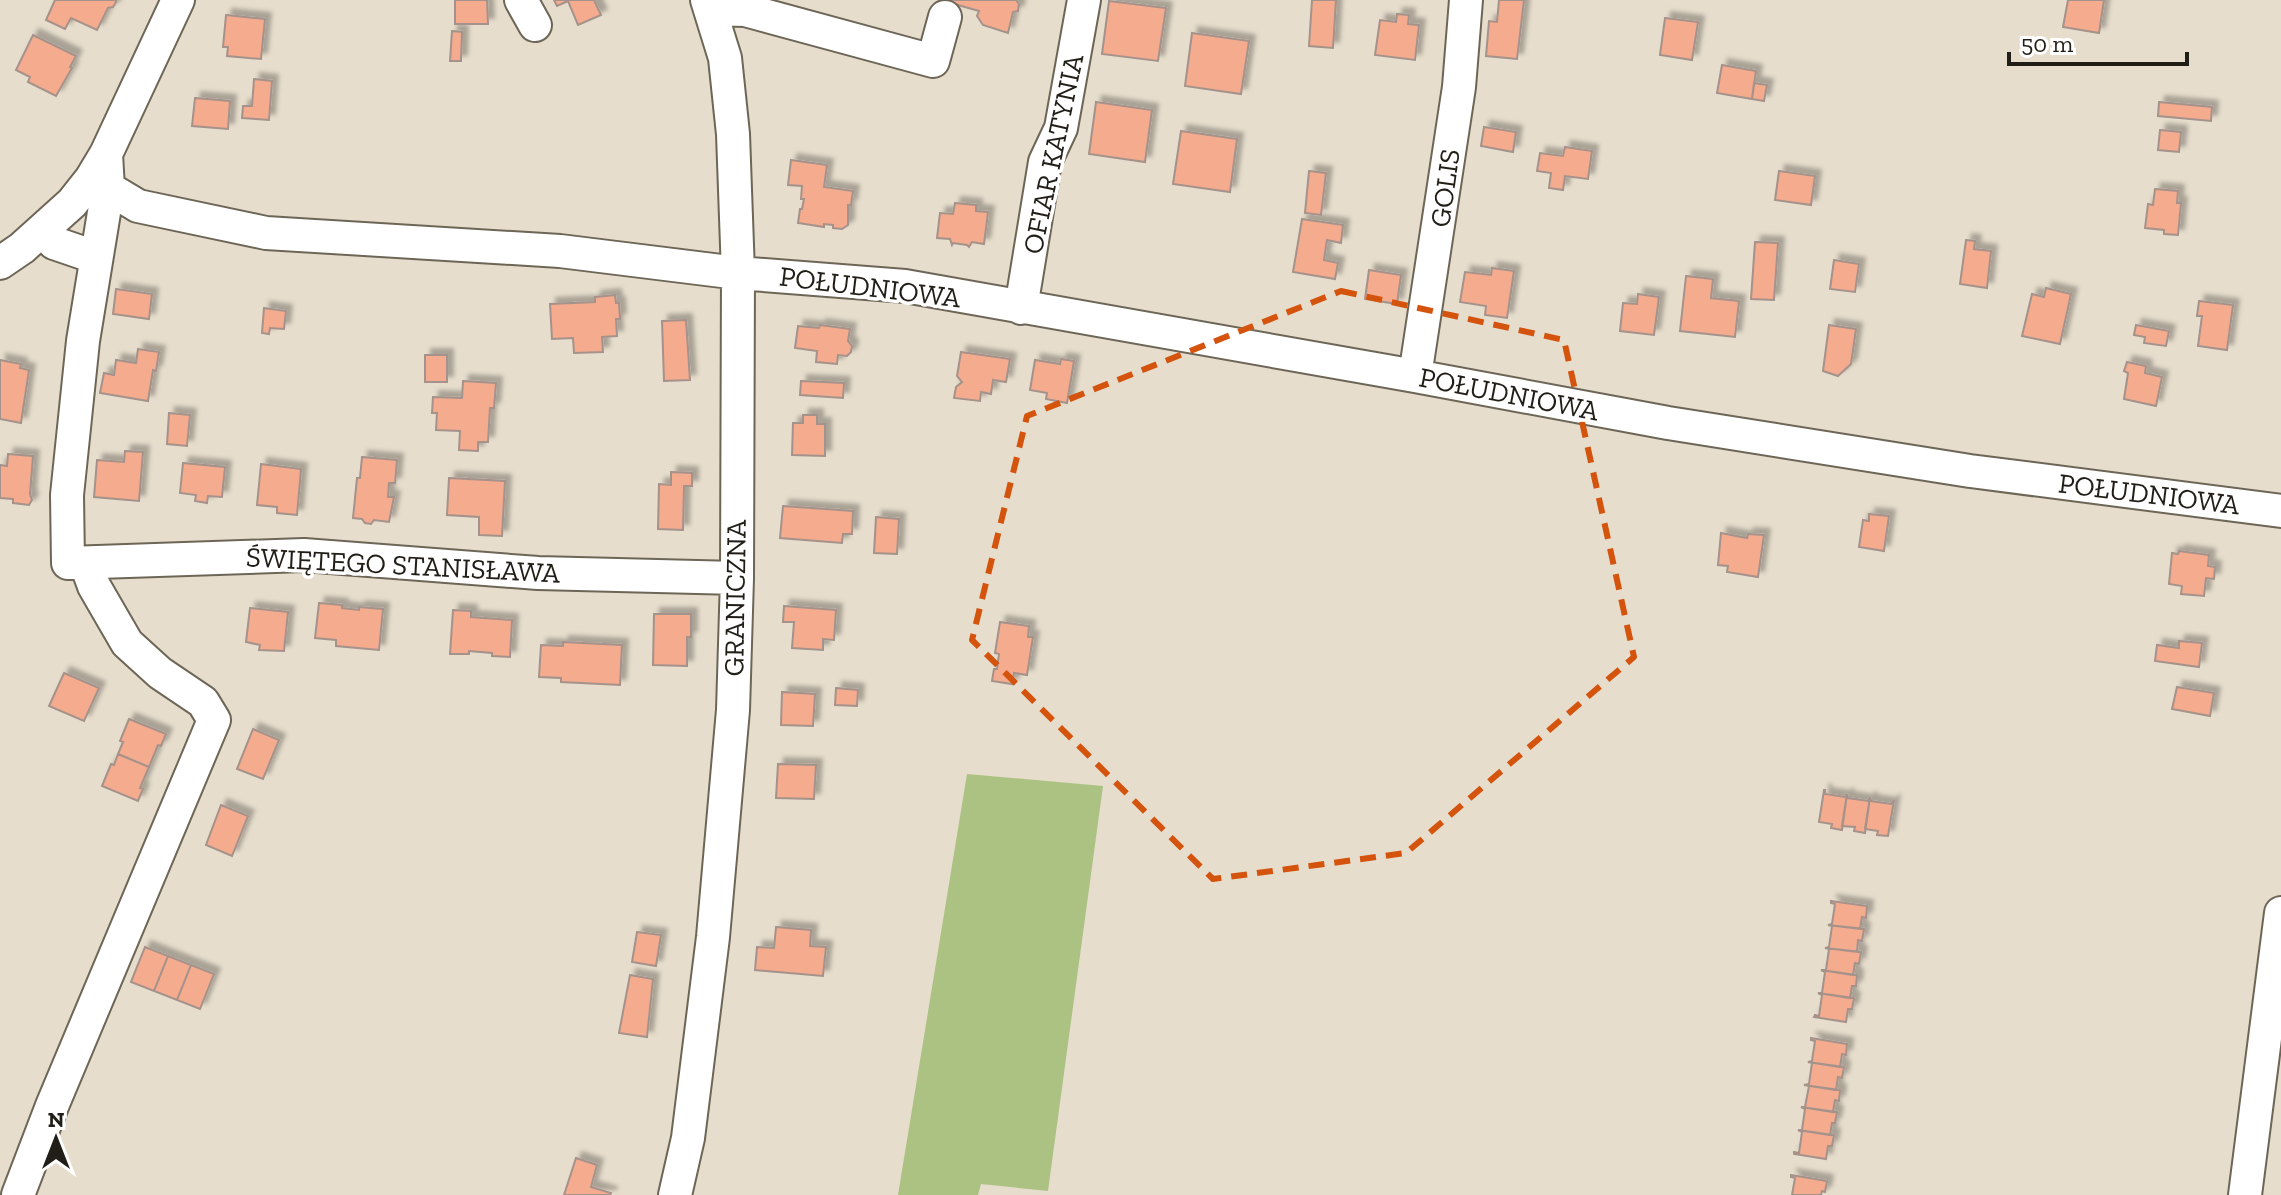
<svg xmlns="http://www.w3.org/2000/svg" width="2281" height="1195" font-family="'Zilla Slab',serif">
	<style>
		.green { fill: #abc283 }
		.building { fill: #f5ab8d; stroke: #a5928b; stroke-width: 2; filter: url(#shadow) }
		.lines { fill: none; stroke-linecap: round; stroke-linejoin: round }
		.minor-casing { stroke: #6d6657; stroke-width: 36 }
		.minor { stroke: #fff; stroke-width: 32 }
		.marked { fill: none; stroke: #d4530d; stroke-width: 6; stroke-dasharray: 16 10; stroke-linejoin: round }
		.labels { text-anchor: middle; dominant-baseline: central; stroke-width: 7; stroke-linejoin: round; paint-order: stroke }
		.street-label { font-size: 28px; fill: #211e18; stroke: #fff }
	</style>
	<defs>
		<filter id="shadow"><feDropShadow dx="6" dy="-6" stdDeviation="2" flood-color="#0004"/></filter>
	</defs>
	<rect width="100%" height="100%" fill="#e6ddcc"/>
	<path class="green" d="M967 774 1103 786 1048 1191 981 1184 978 1195H898Z"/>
	<path class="building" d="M55 0H116V2L113 7 108 8 97 30 71 18 65 29 46 20Z
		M455 0H487L488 24H455Z
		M554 0H594L601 15 578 25 568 1 557 6Z
		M940 0H1016L1019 4 1018 11 1013 12 1008 33 983 25 977 16 979 11Z
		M1312 0H1336L1333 48 1309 46Z
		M1499 0H1524L1517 59 1486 56 1489 21 1497 22Z
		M2068 0H2104L2099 33 2063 27Z
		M1109 1 1166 8 1158 61 1102 54Z
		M1397 14 1409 15 1408 24 1419 25 1415 60 1375 55 1380 20 1396 22Z
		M226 15 265 19 261 59 227 56 228 47H223Z
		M1665 18 1698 22 1692 60 1660 55Z
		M452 31 462 32 461 61H450Z
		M1192 33 1249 41 1241 94 1185 86Z
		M33 35 76 56 70 67 72 68 56 96 28 82 30 77 16 70Z
		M1722 65 1756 71 1752 99 1717 93Z
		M254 79 272 81 269 120 242 118 243 106H252Z
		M1754 83 1767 85 1764 101 1752 99Z
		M195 98 230 101 228 129 192 126Z
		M1096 102 1152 110 1145 162 1089 154Z
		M2159 102 2212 107 2211 121 2158 116Z
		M1484 127 1516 132 1513 152 1481 146Z
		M2160 130 2181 132 2179 152 2158 150Z
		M1181 131 1237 139 1230 192 1173 184Z
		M1565 147 1592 151 1588 179 1565 176 1563 190 1549 188 1551 173 1537 171 1540 153 1563 156Z
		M791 160 827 165 824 187 853 191 851 205H848V225L842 229 833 228V225L824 224V227L798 223 800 209H802L804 199H801L802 186 788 185Z
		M1309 171 1326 173 1321 215 1305 213Z
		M1779 171 1815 176 1811 205 1775 200Z
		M2155 189 2178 191 2177 203H2181L2178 235 2164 234V230L2145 228 2148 204 2153 205Z
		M955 203 976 205V211L988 212 984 244 972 242 969 247 967 245 953 243 952 245 950 239 937 238 940 213 953 214Z
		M1302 219 1343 225 1341 243 1327 240 1324 260 1338 263 1335 279 1293 272Z
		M1966 240 1975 241 1974 249 1991 251 1987 288 1960 284Z
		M1755 242 1778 243 1774 300 1751 299Z
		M1834 260 1859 264 1855 292 1830 289Z
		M1492 268 1514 271 1507 318 1485 315 1486 306 1460 302 1465 272 1491 275Z
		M1369 270 1401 275 1397 304 1365 299Z
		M1686 276 1713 279 1711 298 1739 301 1735 337 1680 331Z
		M2046 288 2071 294 2060 344 2022 336 2032 294 2044 297Z
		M116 289 152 294 149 319 113 314Z
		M1638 294 1659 297 1654 335 1620 331 1623 303 1637 304Z
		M615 295 616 303H619L620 319H616L617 336 602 337 603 352 574 353 573 338 552 339 550 304 595 302V297Z
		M2199 301 2233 305 2227 350 2198 346 2202 316H2197Z
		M264 308 286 311 284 329 270 328 269 334 262 333Z
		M686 320 690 380 664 381 662 321Z
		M820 325 850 329 848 341 852 346 851 352 847 356 838 355 837 364 816 362 817 351 795 348 798 326 819 328Z
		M1829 325 1856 329 1851 364 1838 376 1823 371Z
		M2136 325 2169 331 2166 346 2144 343 2145 337 2134 335Z
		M138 349 159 352 156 371 153 370 148 401 100 393 104 373 114 375 116 360 136 363Z
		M961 352 1010 359 1006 382 993 380 991 394 981 392 980 401 954 398 956 387 962 382 957 376Z
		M425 355H447V382H425Z
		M1061 359 1074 361 1067 403 1046 399 1047 393 1030 390 1035 360 1060 364Z
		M0 360 21 364 20 368 29 370 21 423 0 419Z
		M2127 362 2146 366 2145 373 2162 377 2156 406 2124 399 2128 373 2124 371Z
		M463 381 496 383 494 408H490L488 442H478V451L459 450 460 431 436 430 437 413H432L433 397 462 398Z
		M801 381 844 383 843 398 800 395Z
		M169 413 190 415 187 446 167 444Z
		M803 415H817V424H825V456L792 455 793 423H803Z
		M125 451 143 452 139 501 94 497 97 460 124 462Z
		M8 454 33 456 30 494 32 500 29 505 13 503V499L0 498V465L7 466Z
		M362 457 397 460 395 483H389L388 497H394L389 522 374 520 371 524 365 523 362 519 353 518 357 478H360Z
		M183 463 225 467 222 497 208 496 207 503 195 501 196 495 180 493Z
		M261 464 301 469 297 515 277 513V507L257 505Z
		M671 472 692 473V486H684L683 530 658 529 659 484 671 485Z
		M449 478 505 481 502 536 479 535V517L447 515Z
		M783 506 853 511 852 534H843L842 543 780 538Z
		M1869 514 1889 516 1884 551 1859 547 1863 520 1869 521Z
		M876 517 899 519 897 554 874 553Z
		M1721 533 1747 538 1748 534 1764 535 1758 577 1727 572 1728 566 1718 565Z
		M2179 551 2209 555 2208 566 2215 567 2214 579 2206 578 2204 596 2181 594 2182 586 2169 584 2172 553 2178 554Z
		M319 603 342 605V608L359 610V607L383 609 379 650 336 646V640L315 638Z
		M784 606 836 610 834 640 823 639V650L792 648 794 622H783Z
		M250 608 288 612 284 651 259 650 260 645 246 642Z
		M453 610 471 611V617L512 620 510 657 492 656V653L469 651V654H450Z
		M654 614H691V637H687V666L653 665Z
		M1000 622 1029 626 1028 637H1033L1027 675 1014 673 1012 684 992 681 994 669H997L998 661 999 654 995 653Z
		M2179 641 2202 643 2199 667 2155 661 2157 645 2179 648Z
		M563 642 622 645 620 685 561 682V678L539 677 541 645 563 646Z
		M64 673 99 688 84 721 49 706Z
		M2177 687 2214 693 2210 716 2172 709Z
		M836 688 858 690 857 706 835 705Z
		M782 692 815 694 813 726 781 725Z
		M129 719 166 734 161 746 158 745 149 767 118 754 123 742 120 741Z
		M253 729 279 740 263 779 237 769Z
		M118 754 149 767 140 788 143 789 138 801 102 786 111 764 114 765Z
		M778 764 816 765 814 799 776 798Z
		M1824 790H1825V794L1845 797 1847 794 1842 830 1831 828 1832 824 1819 822Z
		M1847 794 1848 798 1868 801 1870 797 1865 833 1854 831 1855 827 1842 826Z
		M1870 797 1871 801 1891 804 1894 800 1888 836 1877 835 1878 831 1865 829Z
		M221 805 248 816 232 856 206 845Z
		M1831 901 1867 906 1866 918 1862 917 1860 929 1828 925 1832 924 1835 904 1831 903Z
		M1828 925 1864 929 1862 941 1858 940 1857 952 1825 948 1829 947 1832 926Z
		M776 927 811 930 810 946 826 947 823 976 755 970 757 947 774 948Z
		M637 932 661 935 656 966 632 962Z
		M145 947 168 956 154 991 131 982Z
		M1825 948 1861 952 1859 964 1855 963 1853 975 1821 970H1826L1829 949Z
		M168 956 191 965 177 1000 154 991Z
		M191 965 214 974 200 1009 177 1000Z
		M1821 970 1857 975 1856 986H1852L1850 998 1818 993H1822L1825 972Z
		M630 975 653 979 647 1037 619 1033Z
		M1818 993 1854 998 1852 1009H1848L1846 1022 1814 1017 1815 1015 1819 1016 1822 995Z
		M1811 1038 1847 1044 1846 1055 1842 1054 1840 1067 1808 1062 1812 1061 1815 1041 1811 1040Z
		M1808 1062 1844 1067 1842 1078 1838 1077 1836 1090 1804 1085 1809 1084 1812 1063Z
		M1804 1085 1840 1090 1839 1101 1835 1100 1833 1112 1801 1107H1805L1809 1086Z
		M1801 1107 1837 1112 1835 1123H1832L1830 1135 1798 1130H1802L1805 1109Z
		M1798 1130 1834 1135 1832 1146H1828L1826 1159 1794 1154V1152L1799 1153 1802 1132Z
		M576 1158 597 1165 591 1187 611 1193 610 1195H564Z
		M1791 1175 1827 1181 1825 1192 1822 1191 1821 1195H1792L1795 1178 1791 1177Z"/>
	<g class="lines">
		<defs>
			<path id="minor" d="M521 0 535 25
				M711 9 745 10 933 61 945 17
				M106 154 108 188 83 341 67 495 68 563 304 555 538 573 737 578
				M108 188 138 206 266 233 560 251 738 273 905 286 1415 376 1668 423 1970 471 2281 511
				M54 243 95 257
				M0 263 22 248 72 203 91 179 106 154 178 0
				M1021 308 1045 162 1061 128 1084 0
				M1415 376 1459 87 1466 0
				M18 1195 52 1106 214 720 203 702 160 673 127 643 94 586 86 564
				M675 1195 688 1138 713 937 733 710 737 578 738 273 733 134 725 58 707 0
				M2245 1195 2281 913"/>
		</defs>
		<use href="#minor" class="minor-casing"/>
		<use href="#minor" class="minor"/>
	</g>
	<path class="marked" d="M1341 291 1564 340 1634 657 1406 853 1213 879 972 640 1027 416Z"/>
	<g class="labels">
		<g class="street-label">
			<text transform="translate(1053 154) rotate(-78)">OFIAR KATYNIA</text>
			<text transform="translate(1445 188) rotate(-82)">GOLIS</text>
			<text transform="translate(870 287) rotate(7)">POŁUDNIOWA</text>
			<text transform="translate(1509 394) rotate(11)">POŁUDNIOWA</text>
			<text transform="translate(2149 494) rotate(7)">POŁUDNIOWA</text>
			<text transform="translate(403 565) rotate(3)">ŚWIĘTEGO STANISŁAWA</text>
			<text transform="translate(735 598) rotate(-89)">GRANICZNA</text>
		</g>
	</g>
	<g transform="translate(56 1139)" stroke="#ffffff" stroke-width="6" paint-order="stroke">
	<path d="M0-6L14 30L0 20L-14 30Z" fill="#211e18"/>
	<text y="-12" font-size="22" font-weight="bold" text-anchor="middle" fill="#211e18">N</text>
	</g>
	<path d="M2009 52v12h178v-12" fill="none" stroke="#211e18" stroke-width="4"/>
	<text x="2021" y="52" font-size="24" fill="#211e18" stroke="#ffffff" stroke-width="6" paint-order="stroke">50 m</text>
</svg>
